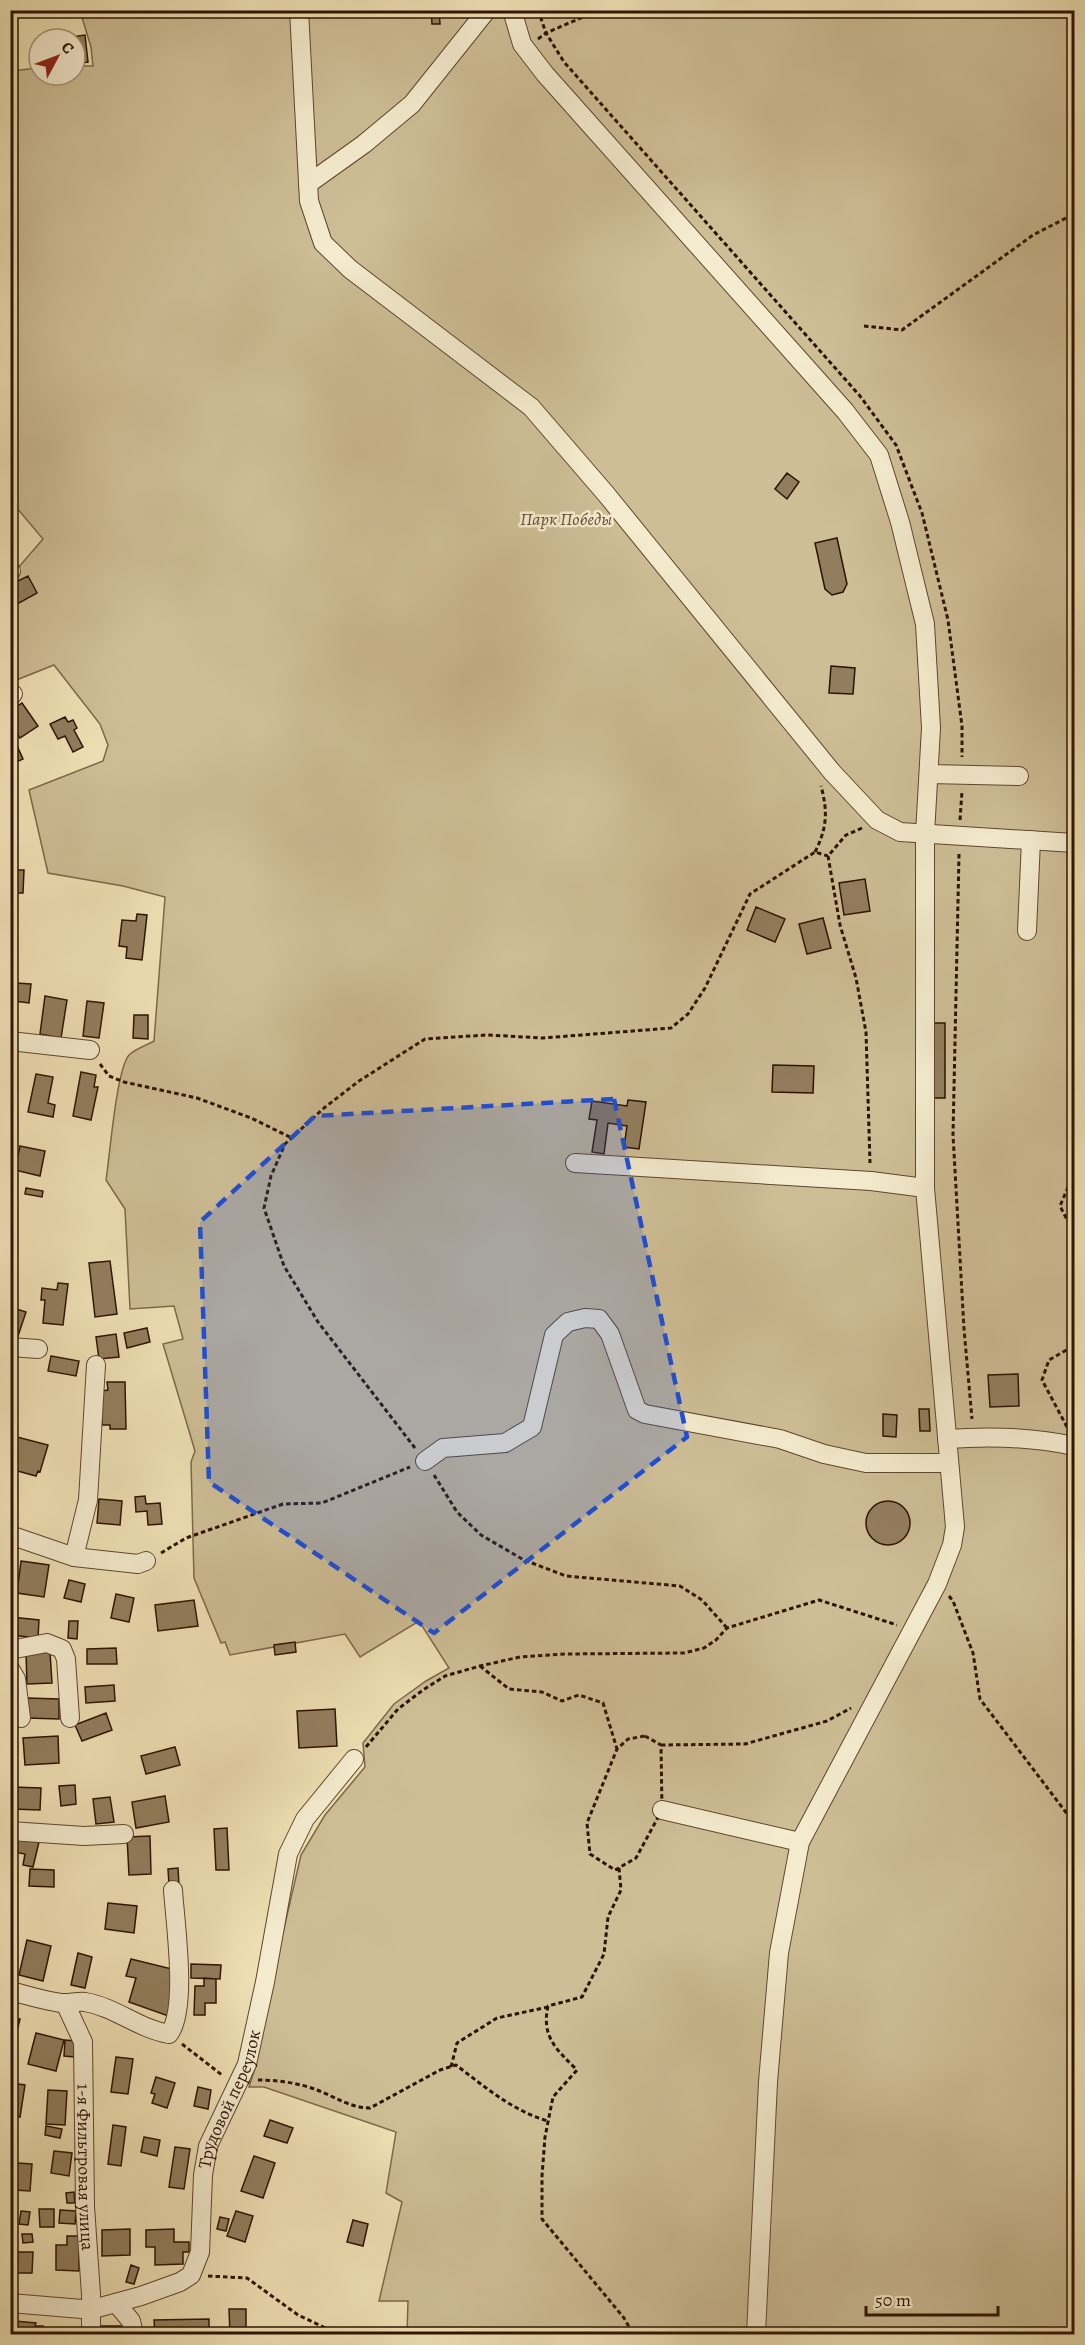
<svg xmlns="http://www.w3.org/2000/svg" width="1085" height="2345" font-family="Alegreya,serif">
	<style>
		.green { fill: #cebe96; stroke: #7e684b; stroke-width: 1.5 }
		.building { fill: #927e5e; stroke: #2d1300; stroke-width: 1.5 }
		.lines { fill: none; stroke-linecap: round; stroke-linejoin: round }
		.minor-casing { stroke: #5e462d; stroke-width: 20 }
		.path { stroke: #2d1300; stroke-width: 3; stroke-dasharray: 4.5 3; stroke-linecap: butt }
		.minor { stroke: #f5eccf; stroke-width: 18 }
		.marked { fill: #1d4ed8; fill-opacity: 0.2; stroke: #1d4ed8; stroke-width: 4.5; stroke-dasharray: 12 8; stroke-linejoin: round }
		.labels { text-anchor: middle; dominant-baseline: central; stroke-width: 5; stroke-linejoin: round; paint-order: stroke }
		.park-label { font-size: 18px; font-style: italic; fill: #654f34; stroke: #f5eccf }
		.street-label { font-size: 18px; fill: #2d1300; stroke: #f5eccf }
	</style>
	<rect width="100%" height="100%" fill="#efe1b5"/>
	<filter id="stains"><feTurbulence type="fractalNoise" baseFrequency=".00333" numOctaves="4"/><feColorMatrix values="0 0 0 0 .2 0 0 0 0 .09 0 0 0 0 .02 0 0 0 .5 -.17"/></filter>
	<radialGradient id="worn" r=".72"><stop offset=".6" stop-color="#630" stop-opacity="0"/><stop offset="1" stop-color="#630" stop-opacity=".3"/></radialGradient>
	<path class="green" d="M80 11H1074V2334H407L408 2301H379L402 2202 386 2193 396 2132 264 2087H249L255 2068 271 1984 301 1855 325 1815 365 1767 363 1743 394 1704 426 1681 449 1668 419 1621 360 1657 345 1634 230 1655 225 1642 221 1643 194 1578 191 1462 195 1451 163 1344 183 1339 174 1306 130 1309 125 1209 106 1180C110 1155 116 1071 129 1055 135 1049 147 1045 154 1041L165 897 123 886 48 873 29 790 103 761 108 745 100 724 54 665 14 681 11 674V576L43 539 11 501 10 71 39 68V75H75V66H93L91 47Z"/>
	<path class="building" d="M431 10H439L440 24H432Z
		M85 35 88 62 75 64V39H56Z
		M787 473 799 482 787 499 775 489Z
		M837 538 847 584 843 592 832 595 825 589 815 543Z
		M28 576 37 593 10 608V585Z
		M831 666 855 668 853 694 829 693Z
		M22 703 38 726 20 738 10 724V711Z
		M65 717 68 722 73 720 77 728 74 730 83 747 73 752 65 736 58 739 50 724Z
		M13 737 23 759 10 765V738Z
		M1074 862V908H1071Z
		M10 870H24L23 893H10Z
		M865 879 870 911 844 915 839 883Z
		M756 907 785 919 775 942 747 930Z
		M137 914 147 915 142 960 126 958 127 947 119 946 122 920 136 921Z
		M823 918 831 948 807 954 799 924Z
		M16 983 31 984 29 1003 14 1001Z
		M45 996 67 1000 61 1038 40 1034Z
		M87 1001 104 1003 99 1038 83 1036Z
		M134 1015H148V1039L133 1038Z
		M930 1023H945V1098H930Z
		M773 1065 814 1066 813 1093 772 1092Z
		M81 1072 96 1075 94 1087H98L91 1120 73 1116Z
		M36 1074 53 1077 48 1103 55 1105 53 1117 28 1112Z
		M628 1100 646 1102 639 1149 624 1147 627 1126 608 1123 604 1154 592 1152 597 1120 589 1119 592 1101 627 1106Z
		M20 1146 45 1151 40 1176 15 1170Z
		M26 1188 43 1191 42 1197 25 1194Z
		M110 1261 117 1314 95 1317 89 1263Z
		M58 1283 68 1284 63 1325 43 1323 45 1300H41L42 1288 57 1290Z
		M10 1307 26 1312 18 1336 10 1334Z
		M147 1328 150 1342 127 1348 124 1333Z
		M116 1334 119 1357 99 1359 96 1337Z
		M51 1356 79 1361 76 1376 48 1371Z
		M1018 1374 1019 1406 990 1407 988 1375Z
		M107 1382H125L126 1429H110V1425H102L101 1391 108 1390Z
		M919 1409H929L930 1431H920Z
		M883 1414 897 1415 896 1437 883 1436Z
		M17 1437 48 1445 40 1472 38 1471 36 1476 10 1469V1460Z
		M145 1496 146 1504 160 1503 162 1524 148 1525 147 1511 136 1512 135 1497Z
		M99 1499 122 1501 120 1525 97 1523Z
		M866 1523a22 22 0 1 1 44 0a22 22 0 1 1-44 0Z
		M21 1561 49 1565 44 1597 17 1593Z
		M69 1580 85 1584 81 1602 64 1598Z
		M116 1594 134 1598 129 1622 111 1618Z
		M194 1600 198 1626 158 1631 155 1605Z
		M11 1617 39 1620 38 1638 10 1635Z
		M69 1621H78L77 1639 68 1638Z
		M295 1642 296 1652 275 1655 274 1645Z
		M116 1648 117 1664H87V1649Z
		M50 1652 52 1683 27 1684 26 1653Z
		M114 1685 115 1701 86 1703 85 1687Z
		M27 1698 59 1699V1719L27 1718Z
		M335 1709 337 1746 299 1748 297 1711Z
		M106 1713 112 1730 82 1741 75 1725Z
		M58 1736 59 1763 25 1765 23 1738Z
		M175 1747 180 1765 146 1774 141 1756Z
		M75 1785 76 1804 61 1806 59 1786Z
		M12 1787 41 1788 40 1810 11 1809Z
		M165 1796 169 1822 136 1828 132 1802Z
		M110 1797 114 1822 96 1824 93 1799Z
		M227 1828 229 1870H216L214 1829Z
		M150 1836 151 1874 129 1875 127 1837Z
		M16 1838 39 1842 33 1867 23 1865 25 1854 14 1852Z
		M178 1868 179 1885H169L168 1869Z
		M30 1869 54 1870V1887L29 1886Z
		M108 1903 137 1906 134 1933 105 1929Z
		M10 1923 15 1924 10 1941Z
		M27 1940 51 1946 43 1981 19 1975Z
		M78 1953 92 1957 85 1988 71 1985Z
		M131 1959 176 1970 174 2018 129 2002 136 1978 126 1976Z
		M191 1964 221 1965 220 1979 191 1978Z
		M204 1978 216 1979V2003H205V2015H194L195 1986H204Z
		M10 2017 20 2019 10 2059Z
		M36 2033 64 2040 56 2071 28 2064Z
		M65 2040 75 2041 74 2057 64 2056Z
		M116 2057 133 2059 128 2094 111 2092Z
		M156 2077 175 2083 167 2108 152 2103 155 2094 151 2093Z
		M10 2083 25 2085 20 2117 10 2115Z
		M198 2087 211 2090 208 2109 194 2106Z
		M48 2090 67 2091 65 2125 46 2124Z
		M270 2120 293 2128 287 2143 264 2136Z
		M10 2123H16L13 2144H10Z
		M113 2125 126 2127 121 2166 108 2164Z
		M46 2126 62 2129 60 2138 45 2135Z
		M144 2137 160 2140 157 2156 141 2152Z
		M175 2147 190 2149 184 2189 169 2187Z
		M54 2151 72 2153 69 2176 51 2173Z
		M254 2156 275 2163 263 2198 241 2191Z
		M17 2163 32 2164 30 2191 15 2190Z
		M74 2192 75 2203H67L66 2193Z
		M39 2209H54V2227H40Z
		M60 2210 76 2211 75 2224 59 2223Z
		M21 2211 30 2212 28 2225 19 2224Z
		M236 2211 253 2216 245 2242 227 2236Z
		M220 2217 229 2219 226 2231 217 2229Z
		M353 2220 368 2224 363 2246 347 2242Z
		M130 2229V2255L102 2256V2230Z
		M174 2229V2242H189V2252H183V2264L155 2265V2247H146V2230Z
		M22 2234H32L33 2242 23 2243Z
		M67 2236H79V2271L56 2270V2245H67Z
		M15 2252H33L32 2273H15Z
		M131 2265 139 2268 134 2284 126 2282Z
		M229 2309H246V2334H230Z
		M209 2319V2334H155L154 2320Z
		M14 2321 36 2323 35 2326H43L42 2334H13Z
		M99 2326H128V2334H98Z"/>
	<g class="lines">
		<defs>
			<g id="minor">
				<path d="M299 10 309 201 323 243 350 269 531 407 606 494 832 772 877 820 900 832 1074 843"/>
				<path d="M512 10 522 44 545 74 845 411 879 455 900 522 925 624 931 728 925 834V1188L955 1527 952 1545 937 1584 800 1842 779 1953 768 2082 756 2334"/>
				<path d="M308 184 364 144 412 104 487 10"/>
				<path d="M10 571H11"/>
				<path d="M10 697 13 694"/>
				<path d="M929 774 1019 776"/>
				<path d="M1027 931 1031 840"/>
				<path d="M10 1041 90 1050"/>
				<path d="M575 1163 871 1181 925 1188"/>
				<path d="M10 1347 38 1349"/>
				<path d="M947 1439C989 1436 1033 1437 1074 1446"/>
				<path d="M425 1461 443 1448 505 1443 532 1427 554 1335 568 1322 585 1318 599 1319 610 1334 637 1410 645 1414 780 1439 824 1454 866 1463H949"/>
				<path d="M10 1535 74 1557 138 1564 146 1561"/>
				<path d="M74 1557 88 1500 96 1365"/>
				<path d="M10 1650 47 1643 62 1649 66 1659 70 1718"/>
				<path d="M10 1669 16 1679 21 1718"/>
				<path d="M662 1810 800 1842"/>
				<path d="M10 1831 84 1836 124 1834"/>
				<path d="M10 1991C27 1995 44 2001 61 2003 69 2004 77 2001 85 2002 115 2007 139 2029 169 2034 188 2009 175 1922 173 1890"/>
				<path id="s1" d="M65 2003 83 2042 85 2206 91 2295V2334"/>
				<path id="s2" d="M10 2303 82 2309 97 2308 141 2296 180 2282 191 2275 200 2252 203 2175 208 2146 247 2064 265 1982 288 1854 305 1819 354 1759"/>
				<path d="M116 2303 131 2321 134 2334"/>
			</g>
		</defs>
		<use href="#minor" class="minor-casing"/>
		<path class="path" d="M538 10 546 33 564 62 860 396 896 445 922 513 948 620 962 726V757
			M538 39 546 33 599 10
			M864 326 902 330 1033 235 1074 214
			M960 820 962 791
			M862 828 846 835 828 856 840 925 856 978 866 1032 870 1163
			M815 852C827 828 828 812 821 786
			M959 854 953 1135 964 1329 972 1419
			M100 1064 109 1076 124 1082 197 1098 251 1118 292 1138
			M1074 1150 1069 1185 1060 1206 1074 1233
			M1067 1427 1042 1380 1049 1360 1070 1348 1074 1339
			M415 1448 318 1322 284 1266 264 1208 271 1176 285 1144 324 1108 359 1081 425 1039 487 1035 543 1038 671 1028 688 1014 705 988 750 894 815 852 828 856
			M434 1475 457 1512 481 1535 524 1560 566 1576 680 1586 702 1600 727 1628
			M161 1553 186 1538 283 1504 322 1503 410 1467
			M949 1596 953 1601 973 1653 980 1699 1074 1823
			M480 1666 509 1689 542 1692 562 1701 579 1695 603 1703 617 1749
			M645 1736 661 1745 662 1810 636 1858 615 1870 590 1854 587 1823 617 1749 628 1739Z
			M661 1745 745 1744 827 1721 851 1708
			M366 1747 398 1709 423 1690 445 1676 480 1666 520 1657 566 1654 684 1653 704 1648 716 1640 727 1628 819 1600 897 1625
			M619 1868 621 1890 608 1917 604 1954 582 1997 548 2006C541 2037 557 2050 577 2070L553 2097 545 2137 542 2176V2219L624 2318 633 2334
			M182 2044 222 2075
			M451 2067 457 2043 497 2018 548 2007
			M258 2080C277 2080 299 2083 317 2090 335 2097 351 2108 370 2108L440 2070 456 2065C485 2087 513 2111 548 2121
			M208 2276 247 2278 298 2315 338 2334"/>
		<use href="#minor" class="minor"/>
	</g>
	<path class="marked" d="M614 1099 687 1437 434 1633 209 1482 200 1222 315 1116Z"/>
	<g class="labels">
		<g class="park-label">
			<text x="566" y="519">Парк Победы</text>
		</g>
		<g class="street-label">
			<text stroke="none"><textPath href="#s2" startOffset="370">Трудовой переулок</textPath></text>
			<text stroke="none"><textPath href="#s1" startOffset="168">1-я Фильтровая улица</textPath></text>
		</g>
	</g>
	<rect width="1085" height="2345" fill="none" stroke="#efe1b5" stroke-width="36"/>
	<rect x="12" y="12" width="1061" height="2321" fill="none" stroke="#2d1300" stroke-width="3"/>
	<rect x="18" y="18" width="1049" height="2309" fill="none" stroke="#2d1300" stroke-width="1.5"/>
	<g transform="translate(57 57) rotate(49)"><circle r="28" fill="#f5eccf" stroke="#a5957c" stroke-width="1.5"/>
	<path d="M0-4.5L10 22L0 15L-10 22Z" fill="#8f2418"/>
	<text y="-9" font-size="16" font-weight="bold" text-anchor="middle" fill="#2d1300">С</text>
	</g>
	<path d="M866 2306v9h132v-9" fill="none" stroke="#2d1300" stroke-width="3"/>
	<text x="875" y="2306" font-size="18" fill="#2d1300" stroke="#f5eccf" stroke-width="4.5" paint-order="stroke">50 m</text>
	<rect width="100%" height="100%" filter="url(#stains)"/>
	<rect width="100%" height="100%" fill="url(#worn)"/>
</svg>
